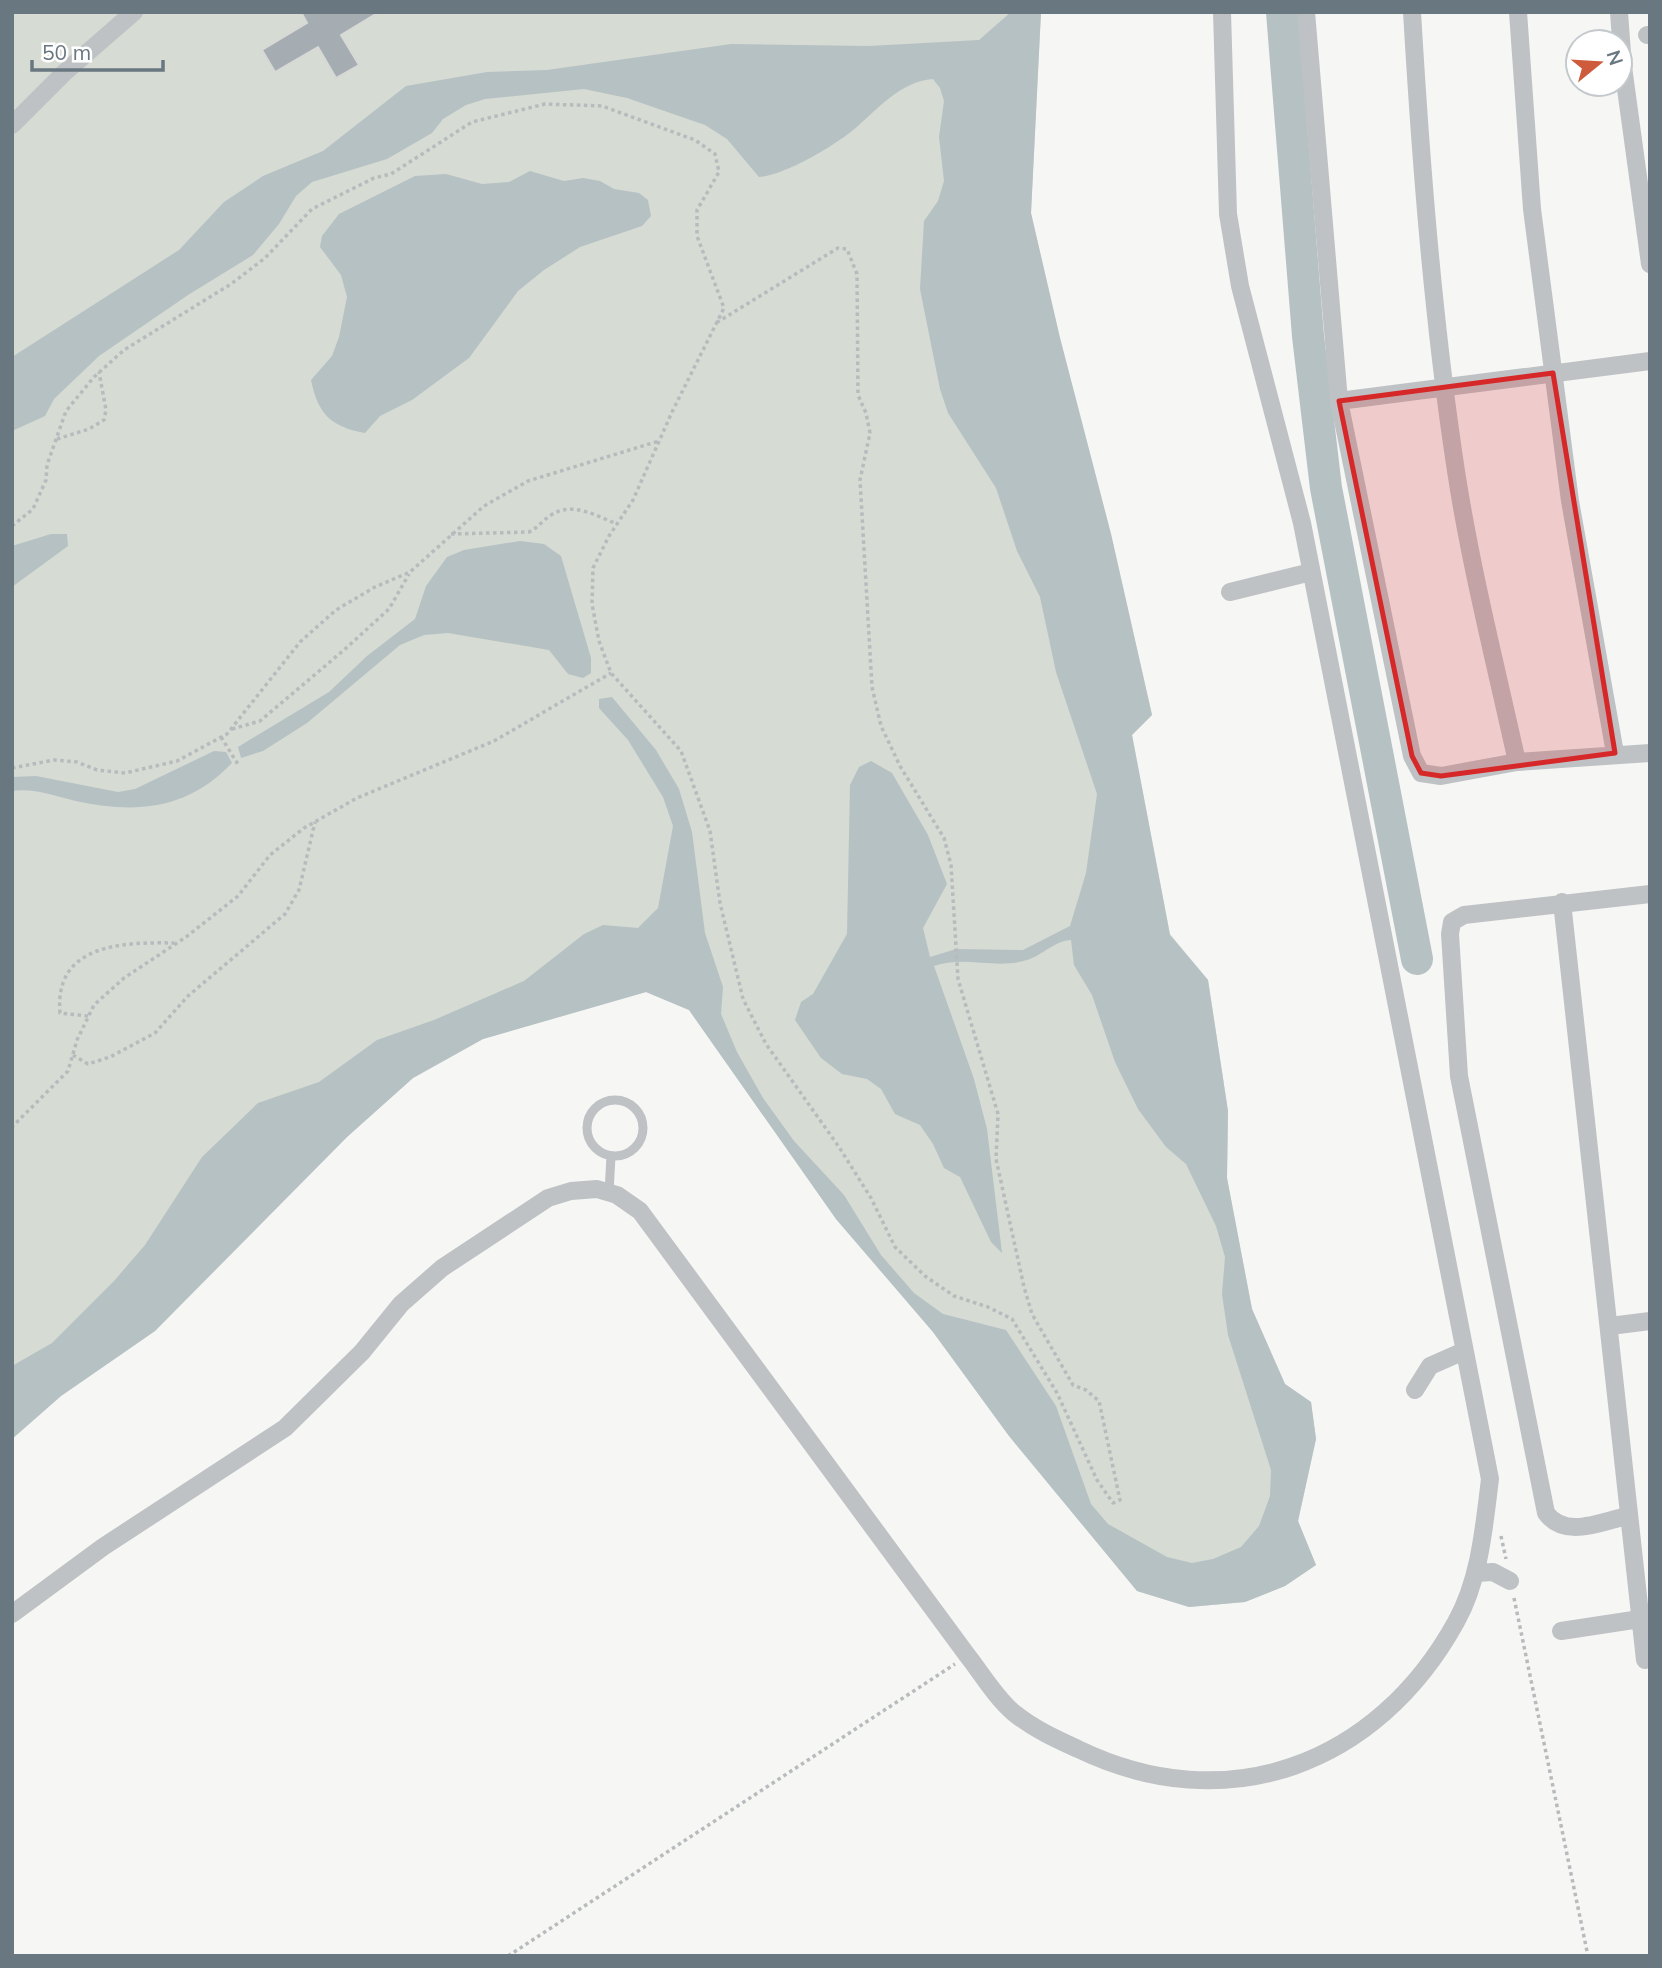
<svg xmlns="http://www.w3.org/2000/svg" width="1662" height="1968" font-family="Mulish,sans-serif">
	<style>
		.green { fill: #d6dbd3 }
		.water { fill: #b6c1c4 }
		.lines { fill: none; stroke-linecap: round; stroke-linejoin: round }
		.river { stroke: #b6c1c4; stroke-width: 32 }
		.building { fill: #a6adb2; stroke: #d8d8d6; stroke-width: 2 }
		.path { stroke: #b8bbbd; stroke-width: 3.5; stroke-dasharray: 3.5 3.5; stroke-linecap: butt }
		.service { stroke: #bec2c5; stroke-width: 9 }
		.minor { stroke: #bec2c5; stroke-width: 18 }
		.marked { fill: #d62828; fill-opacity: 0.2; stroke: #d62828; stroke-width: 5; stroke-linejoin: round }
	</style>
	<rect width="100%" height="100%" fill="#f6f6f4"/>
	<path class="green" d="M12 12H1041L1031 213 1060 338 1111 534 1152 715 1132 735 1170 934 1208 980 1228 1111 1227 1178 1252 1309 1285 1384 1311 1402 1316 1439 1298 1521 1316 1565 1285 1586 1245 1602 1189 1607 1137 1591 1009 1436 933 1332 836 1219 689 1010 646 992 483 1039 413 1078 347 1137 155 1331 61 1396 12 1439Z"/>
	<path class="water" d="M1011 12H1041L1031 213 1060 338 1111 534 1152 715 1132 735 1170 935 1208 980 1228 1111 1227 1178 1252 1309 1285 1384 1311 1402 1316 1439 1298 1521 1316 1565 1285 1586 1245 1602 1189 1607 1137 1591 1009 1436 933 1332 836 1219 689 1010 646 992 483 1039 413 1078 347 1137 155 1331 61 1396 12 1439V1366L52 1343 114 1281 145 1245 202 1157 258 1103 319 1082 377 1040 434 1020 524 981 584 934 603 925 638 928 658 908 673 826 663 797 628 740 599 708V699L612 697 656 750 679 789 692 832 705 933 723 987 721 1014 737 1052 763 1098 794 1141 844 1195 881 1255 914 1293 943 1314 1006 1330 1056 1406 1091 1504 1108 1524 1167 1557 1192 1563 1213 1559 1241 1547 1259 1526 1270 1496 1271 1470 1228 1335 1222 1294 1225 1257 1216 1226 1186 1164 1166 1147 1138 1109 1115 1062 1092 995 1074 965 1071 940C1054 941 1043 955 1027 960 997 970 964 955 934 966L974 1079 987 1129 1002 1253 991 1242 960 1177 944 1168 933 1144 920 1125 895 1114 881 1089 867 1079 842 1074 821 1058 795 1020 801 1002 813 994 847 934 850 785 859 767 871 761 892 773 928 835 947 884 923 928 930 957 956 949 1023 950 1070 926 1086 873 1097 794 1056 672 1040 597 1017 551 996 488 948 413 940 389 920 289 924 221 938 201 944 181 939 137 944 101 940 88 933 79C900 81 876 111 852 131 832 147 785 175 759 177L727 139 705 125 627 98 584 89 485 99 466 105 443 119 432 133 387 159 312 182 296 196 279 224 253 255 188 295 99 356 54 399 45 416 12 431V357L179 250 224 202 263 176 323 151 406 86 487 72 547 70 731 44 869 46 979 40Z
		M530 171 564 181 583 178 600 181 614 189 639 193 648 200 651 216 642 226 580 247 544 270 518 291 469 358 412 400 380 416 365 433C332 427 318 415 311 380L332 356 339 337 347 297 341 275 320 247 322 236 339 214 415 176 446 174 482 184 509 182Z
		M51 534H67L68 546 12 587V546Z
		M520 541 544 544 561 556 591 658V673L583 678 568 674 549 650 448 633 424 635 400 645 307 723 263 751 241 758 238 747 329 692 367 656 415 619 426 586 447 557 464 550Z
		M214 751 226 752 232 763C187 810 136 814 76 801 54 796 35 788 12 791V777L36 776 118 792 135 789Z"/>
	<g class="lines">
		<path class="river" d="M1282 12 1308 336 1326 488 1417 959"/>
	</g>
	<path class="building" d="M301 12H379L341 35 359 65 336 78 318 47 275 72 262 50 307 23Z"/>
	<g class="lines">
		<path class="path" d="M57 439 89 429 104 420 106 410 99 372
			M12 526 33 509 46 480 47 465 66 411 94 377 124 350 231 284 265 258 312 209 374 178 391 174 472 122 545 104 602 106 695 140 715 154 719 172 697 210V236L724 308 672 412 633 500 609 536 593 568 592 604 599 641 611 673 681 751 710 831 720 903 743 999 766 1044 839 1147 871 1198 895 1247 925 1276 954 1296 988 1307 1012 1319 1057 1393 1097 1480 1113 1503 1120 1500 1099 1401 1086 1390 1073 1385 1032 1314 1024 1287 996 1159 998 1114 958 979 951 865 944 838 900 766 881 726 872 687 860 480 870 433 866 413 858 395 857 274 847 249 838 248 716 323
			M451 534 529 532C539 527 543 520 551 515 572 501 597 516 617 524
			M232 729 260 721 344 650 389 609 409 574
			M221 737 239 766
			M12 768 54 760 77 762 97 770 125 773 177 761 227 734 300 642 336 610 375 587 410 572 484 506 528 481 659 441
			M88 1016 60 1013C54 944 122 942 174 943
			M73 1055 88 1064 110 1057 155 1033 188 996 285 914 299 890 315 822
			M12 1156V1127L68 1071 77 1040 94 1005 124 978 186 937 238 896 270 855 304 828 357 798 494 741 611 673
			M1501 1536 1506 1559
			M1514 1598 1588 1956
			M508 1956 955 1664"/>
		<path class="service" d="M587 1128a28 28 0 1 1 56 0a28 28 0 1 1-56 0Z
			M609 1193 611 1156"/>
		<path class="minor" d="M1306 12 1339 401 1412 756 1421 773 1441 776 1517 762 1650 753
			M1412 12C1421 165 1433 320 1456 471 1471 569 1496 666 1517 762
			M1518 12 1532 209 1570 501 1615 753
			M1619 12 1623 67 1650 264
			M1647 35H1650
			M12 125 65 72 134 12
			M1339 401 1650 361
			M1230 592 1311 572
			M1562 902 1645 1660
			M1610 1326 1650 1321
			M1415 1390 1430 1366 1464 1351
			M1627 1516C1600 1522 1565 1539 1546 1513L1459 1076 1450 934 1452 922 1464 915 1650 894
			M1475 1573 1493 1572 1510 1581
			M12 1614 103 1547 285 1428 362 1352 401 1304 442 1268 548 1198 571 1191 597 1189 617 1195 640 1211 967 1655C982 1674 996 1698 1014 1713 1034 1729 1056 1739 1078 1749 1227 1821 1377 1765 1456 1622 1480 1579 1484 1527 1490 1479L1302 523 1240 286 1228 214 1222 12
			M1561 1631 1640 1619"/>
	</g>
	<path class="marked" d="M1553 373 1615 753 1441 776 1421 773 1412 756 1339 401Z"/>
	<rect width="1662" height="1968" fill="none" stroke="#697781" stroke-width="28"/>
	<g transform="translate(1599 63) rotate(72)"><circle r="33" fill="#ffffff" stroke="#c3c9cd" stroke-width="2"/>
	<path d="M0-5L12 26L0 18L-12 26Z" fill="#ce5b3c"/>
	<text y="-10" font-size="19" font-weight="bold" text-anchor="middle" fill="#697781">N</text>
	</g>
	<path d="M32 60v10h131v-10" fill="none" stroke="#697781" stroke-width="3.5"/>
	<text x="42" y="60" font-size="21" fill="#697781" stroke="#ffffff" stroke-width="5" paint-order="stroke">50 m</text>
</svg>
